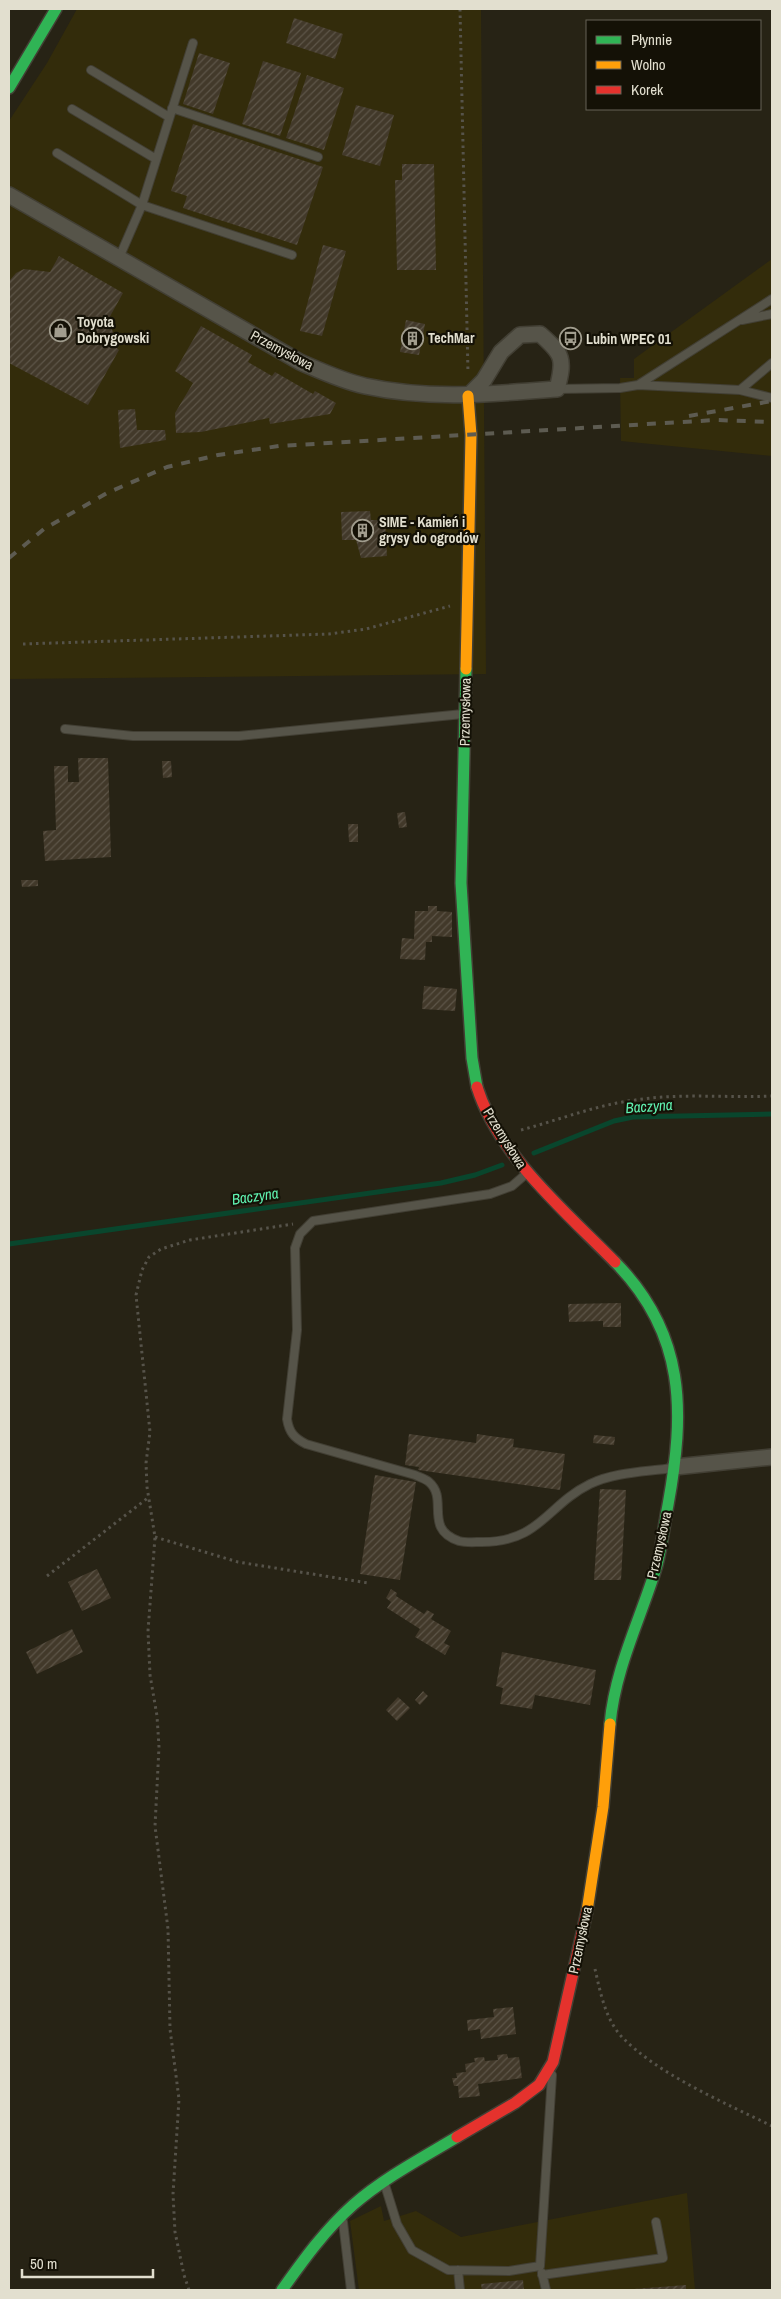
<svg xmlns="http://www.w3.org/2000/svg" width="781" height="2299" font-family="'Archivo Narrow',sans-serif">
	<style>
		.built { fill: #332c0b }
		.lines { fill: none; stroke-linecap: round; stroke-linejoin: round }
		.stream { stroke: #09462d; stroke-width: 5 }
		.building { fill: url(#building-hatch) }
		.lane-casing { stroke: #423f34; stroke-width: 10 }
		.street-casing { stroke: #423f34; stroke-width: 18 }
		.fast-casing { stroke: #423f34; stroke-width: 14 }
		.slow-casing { stroke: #423f34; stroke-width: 14 }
		.jam-casing { stroke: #423f34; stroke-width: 14 }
		.path { stroke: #56534a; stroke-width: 3; stroke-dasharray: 2.5 4; stroke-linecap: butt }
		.lane { stroke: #565449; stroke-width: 8 }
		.street { stroke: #565449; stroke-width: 15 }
		.fast { stroke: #30b455; stroke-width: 11 }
		.slow { stroke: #ff9f0a; stroke-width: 11 }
		.jam { stroke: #e5322d; stroke-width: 11 }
		.rail { stroke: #5d5b51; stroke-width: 4; stroke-dasharray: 9 9; stroke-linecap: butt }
		.labels { text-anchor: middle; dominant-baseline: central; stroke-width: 4.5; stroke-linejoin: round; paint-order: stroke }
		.poi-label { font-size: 14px; font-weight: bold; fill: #e2dfcf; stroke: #141106; text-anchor: start }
		.street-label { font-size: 14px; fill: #e2dfcf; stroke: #141106 }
		.water-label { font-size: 15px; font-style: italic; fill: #60f3b1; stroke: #141106 }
	</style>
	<defs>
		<pattern id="building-hatch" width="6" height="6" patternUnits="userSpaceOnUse" patternTransform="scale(1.25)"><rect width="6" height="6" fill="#42392a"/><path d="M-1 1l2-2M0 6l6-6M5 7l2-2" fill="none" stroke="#5d5548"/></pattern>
	</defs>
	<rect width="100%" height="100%" fill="#272315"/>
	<path class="built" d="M77 9H481L486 674 9 679V121L47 63Z
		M772 259V456L621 441 620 378H634V359Z
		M687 2193 695 2290H359L350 2221 381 2206 384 2221 416 2211 461 2237Z"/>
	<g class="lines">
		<path class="stream" d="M534 1153 614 1121 633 1117 772 1114
			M9 1244 441 1183 475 1175 502 1165"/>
	</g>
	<path class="building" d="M294 18 343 34 335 59 286 43Z
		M199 53 230 63 213 114 183 104Z
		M263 61 301 73 280 136 242 124Z
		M307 75 344 88 324 150 286 138Z
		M356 105 394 115 380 166 342 155Z
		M193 124 323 167 297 245 183 208 187 196 171 191Z
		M402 164H434L436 270H397L395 180H402Z
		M323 245 346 251 322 336 300 331Z
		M59 256 123 293 108 320 113 332 112 344 119 350 88 405 9 363 10 280 16 273 24 269 50 272Z
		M406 320 425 324 419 355 400 352Z
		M201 326 252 355 248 362 272 376 275 372 313 394 315 391 336 403 330 414 270 424 269 418 201 432 176 433 175 413 193 383 175 371Z
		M135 409 137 430H165L166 440 120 448 118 410Z
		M370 511 371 520H385L387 556 361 558 356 540H342L341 512Z
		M78 758H108L111 857 45 861 43 831 56 830 54 766H68V782H79Z
		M162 761H171L172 777 163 778Z
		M405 812 407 827 399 828 397 813Z
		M348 824H358V842H349Z
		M21 880H38V886L22 887Z
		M428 906H437V911L452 912V937L432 936V942H426L425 960 400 959 402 938 414 939 415 911H428Z
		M424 986 457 989 455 1011 422 1009Z
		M621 1303V1327H603V1321L569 1322 568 1304Z
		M409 1434 476 1443 477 1434 490 1436 514 1439 513 1447 565 1454 560 1490 418 1470 419 1467 405 1465Z
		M594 1435 615 1437 614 1445 593 1443Z
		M375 1475 416 1482 400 1580 360 1574Z
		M600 1489 626 1490 621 1580H594Z
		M97 1569 111 1598 82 1611 68 1582Z
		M391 1589 397 1593 396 1596 424 1614 427 1610 434 1614 431 1619 451 1631 444 1643 450 1646 445 1655 415 1637 420 1629 387 1608 391 1602 386 1598Z
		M72 1629 83 1652 37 1674 26 1652Z
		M502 1652 596 1670 590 1705 535 1695 532 1709 500 1704 503 1688 496 1686Z
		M423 1691 428 1696 420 1705 415 1700Z
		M398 1697 410 1708 397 1721 386 1710Z
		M513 2007 516 2034 481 2039 480 2029 468 2031 467 2020 494 2017 493 2009Z
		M507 2054 508 2058 519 2057 522 2078 478 2084 480 2096 459 2098 458 2086H454L452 2078H457L456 2073 466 2072 465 2064 475 2062 474 2058 484 2057 485 2061 498 2060 497 2055Z
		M523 2280 524 2290H482L481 2284Z
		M686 2285V2290H634V2289Z"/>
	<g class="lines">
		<defs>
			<path id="lane" d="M91 70 169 117
				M172 108 318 157
				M72 109 156 159
				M57 153 142 205 292 255
				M119 258 142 205 193 43
				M742 320 772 314
				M638 385 740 390 772 398
				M557 389 620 388 638 385 772 299
				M740 390 772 363
				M65 729 133 736H239L463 714
				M526 1174 512 1186 490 1194 313 1221 300 1234 295 1248 297 1330 287 1419C289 1432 294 1438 306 1444L415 1475C419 1477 426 1479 429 1482 449 1499 423 1529 459 1541 466 1543 475 1542 482 1542 540 1542 547 1505 590 1484 615 1472 645 1472 672 1468
				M385 2185 397 2224 412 2250 448 2270 509 2271 540 2266 552 2075
				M343 2222 351 2290
				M458 2270 460 2290
				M542 2273 546 2290
				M542 2275 663 2258 656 2222"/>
			<path id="street" d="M9 195 300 362C321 371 342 381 365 386 429 400 492 394 557 389 565 359 563 354 540 334L520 335 501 352 484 380 468 396
				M675 1467 772 1457"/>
			<path id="fast" d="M9 88 56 9
				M466 669 461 883 472 1058 477 1087
				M610 1724C615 1668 641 1618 657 1565 662 1546 664 1525 668 1505 685 1412 686 1334 615 1262
				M282 2290C304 2259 325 2230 353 2205 384 2178 422 2158 457 2137"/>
			<path id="slow" d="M466 669 471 435 468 396
				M587 1911 603 1807 610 1724"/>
			<path id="jam" d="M477 1087C498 1155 567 1213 615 1262
				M457 2137 515 2103 539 2085 553 2062 587 1911"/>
		</defs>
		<use href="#lane" class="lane-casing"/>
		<use href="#street" class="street-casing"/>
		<use href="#fast" class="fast-casing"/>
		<use href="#slow" class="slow-casing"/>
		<use href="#jam" class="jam-casing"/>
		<path class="path" d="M460 9 468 373
			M23 644 329 634 366 629 450 606
			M521 1130C559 1120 596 1105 635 1100 680 1093 727 1098 772 1096
			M155 1537 238 1562 368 1583
			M47 1576 149 1497
			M595 1969C600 1991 605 2018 621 2036 657 2074 725 2103 772 2126
			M189 2290 184 2275 175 2232 173 2194 179 2099 170 2029 168 1929 155 1826 159 1747 157 1716 150 1675 148 1631 155 1537 147 1487 146 1463 150 1432 136 1295 142 1270 149 1257 161 1249 190 1240 293 1224"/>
		<use href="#lane" class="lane"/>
		<use href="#street" class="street"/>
		<use href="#fast" class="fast"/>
		<use href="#slow" class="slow"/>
		<use href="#jam" class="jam"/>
		<path class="rail" d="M689 416 772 401
			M9 558 44 529 107 493 167 467 218 455 279 446 716 420 772 422"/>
	</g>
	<defs>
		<symbol id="shop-ring" viewBox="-11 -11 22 22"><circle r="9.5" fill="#141106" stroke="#a19d8e" stroke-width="1.5"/><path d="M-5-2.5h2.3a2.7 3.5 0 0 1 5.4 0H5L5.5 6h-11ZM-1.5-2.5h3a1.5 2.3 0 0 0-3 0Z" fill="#a19d8e"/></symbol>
		<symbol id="building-ring" viewBox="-11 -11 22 22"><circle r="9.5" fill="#141106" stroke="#a19d8e" stroke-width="1.5"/><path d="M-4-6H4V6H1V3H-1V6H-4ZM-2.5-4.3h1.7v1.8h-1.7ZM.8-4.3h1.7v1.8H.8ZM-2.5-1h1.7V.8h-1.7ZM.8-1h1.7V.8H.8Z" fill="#a19d8e"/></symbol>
		<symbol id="bus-ring" viewBox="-11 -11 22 22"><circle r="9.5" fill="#141106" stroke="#a19d8e" stroke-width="1.5"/><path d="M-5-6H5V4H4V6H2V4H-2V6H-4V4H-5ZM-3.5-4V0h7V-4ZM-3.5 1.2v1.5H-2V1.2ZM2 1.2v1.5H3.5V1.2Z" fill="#a19d8e"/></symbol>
	</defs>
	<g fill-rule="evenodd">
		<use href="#shop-ring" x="48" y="318" width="25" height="25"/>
		<use href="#building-ring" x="400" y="326" width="25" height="25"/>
		<use href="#bus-ring" x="558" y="326" width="25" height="25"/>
		<use href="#building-ring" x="350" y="518" width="25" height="25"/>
	</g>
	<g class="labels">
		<g class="poi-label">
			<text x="77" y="322">Toyota<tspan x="77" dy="16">Dobrygowski</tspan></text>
			<text x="428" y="338">TechMar</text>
			<text x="586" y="339">Lubin WPEC 01</text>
			<text x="379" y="522">SIME - Kamień i<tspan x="379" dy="16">grysy do ogrodów</tspan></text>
		</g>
		<g class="street-label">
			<text transform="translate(282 350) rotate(28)">Przemysłowa</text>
			<text transform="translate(465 712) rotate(-89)">Przemysłowa</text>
			<text transform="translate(505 1138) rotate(58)">Przemysłowa</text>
			<text transform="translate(659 1545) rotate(-77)">Przemysłowa</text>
			<text transform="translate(580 1940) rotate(-78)">Przemysłowa</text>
		</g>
		<g class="water-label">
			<text transform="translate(649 1106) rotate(-4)">Baczyna</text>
			<text transform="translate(255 1196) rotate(-8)">Baczyna</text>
		</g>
	</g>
	<rect width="781" height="2299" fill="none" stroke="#e2dfcf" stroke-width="20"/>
	<rect x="586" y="20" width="175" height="90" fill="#141106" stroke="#666356"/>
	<rect x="596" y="36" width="25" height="8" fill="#30b455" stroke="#666356"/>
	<text x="631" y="45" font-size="15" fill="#e2dfcf">Płynnie</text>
	<rect x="596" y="61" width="25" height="8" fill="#ff9f0a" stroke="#666356"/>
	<text x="631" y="70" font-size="15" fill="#e2dfcf">Wolno</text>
	<rect x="596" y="86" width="25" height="8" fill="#e5322d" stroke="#666356"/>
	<text x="631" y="95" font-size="15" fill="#e2dfcf">Korek</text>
	<path d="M22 2269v8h131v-8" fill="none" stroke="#e2dfcf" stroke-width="2.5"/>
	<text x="30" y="2269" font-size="15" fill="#e2dfcf" stroke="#141106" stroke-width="4" paint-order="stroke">50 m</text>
</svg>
